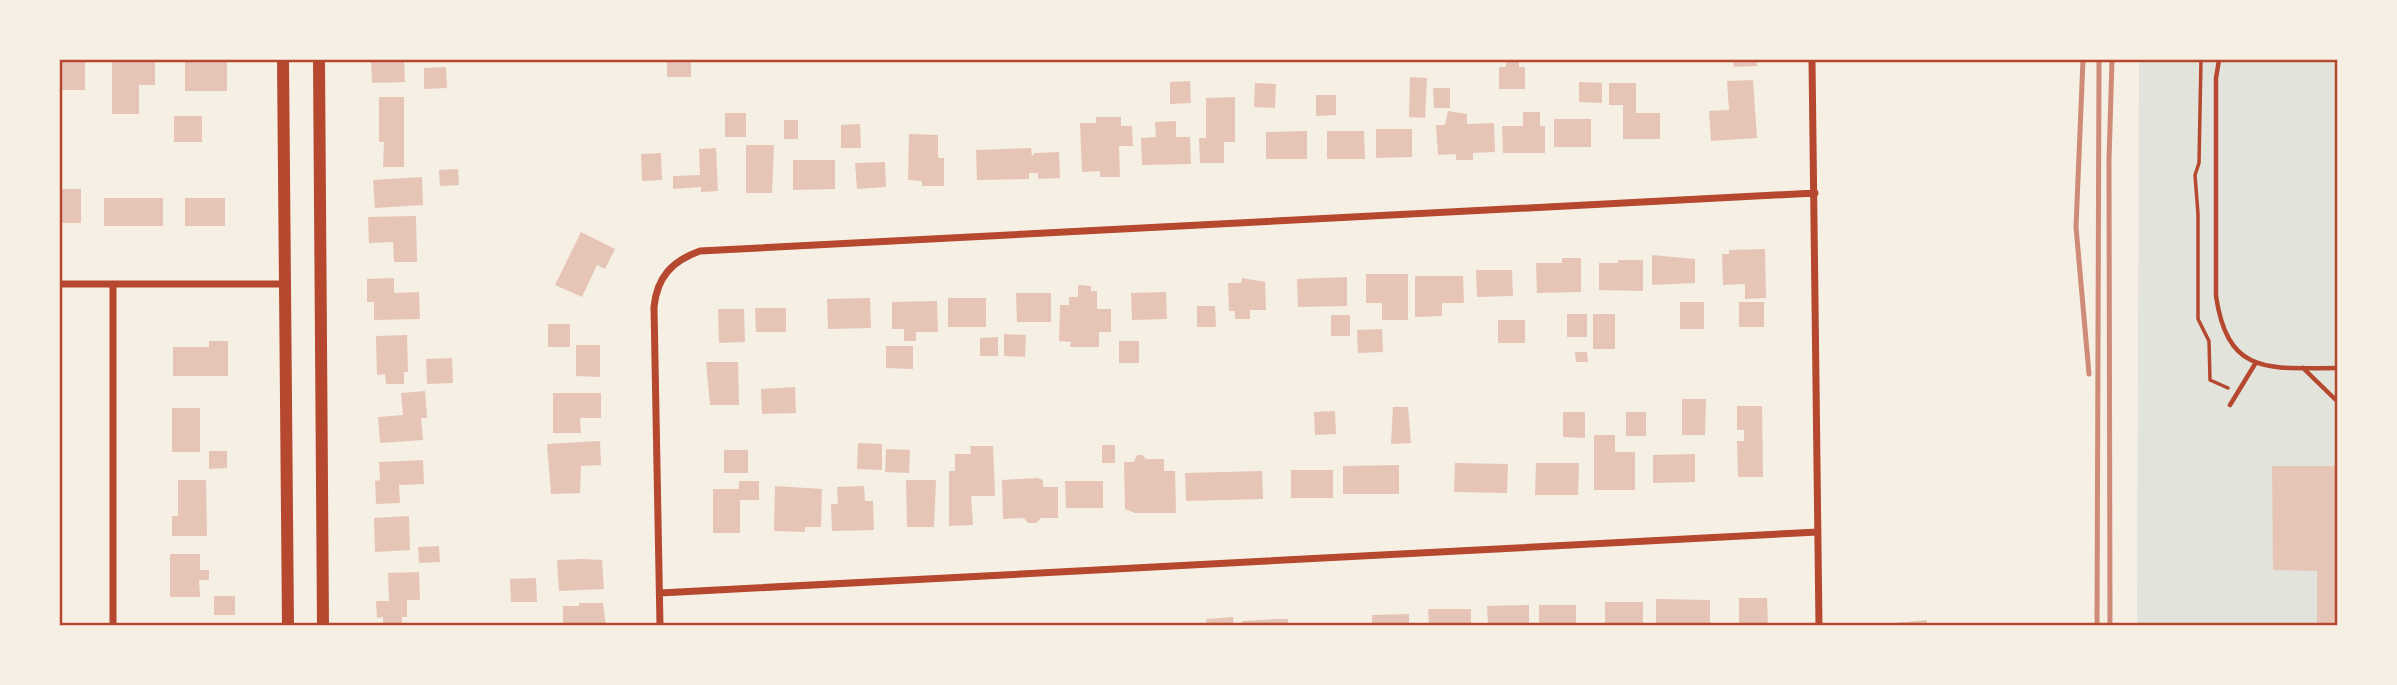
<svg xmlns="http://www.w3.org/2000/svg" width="2397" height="685" font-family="Lora,serif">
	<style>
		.green { fill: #e2e4dc }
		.building { fill: #e6c5b7 }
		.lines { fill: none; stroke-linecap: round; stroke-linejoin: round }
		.path { stroke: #b5482f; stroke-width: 3.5 }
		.service { stroke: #b5482f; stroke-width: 4.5 }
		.minor { stroke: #b5482f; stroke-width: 7 }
		.secondary { stroke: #b5482f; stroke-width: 12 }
		.rail { stroke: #cf8b77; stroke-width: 5 }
		.neatline { fill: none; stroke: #b5482f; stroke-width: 2.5 }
	</style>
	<rect width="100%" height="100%" fill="#f6efe4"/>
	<path class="green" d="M2139 60H2337V625H2137Z"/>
	<path class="building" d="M112 60H155V85H139V114H112Z
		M371 60H404L405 82 372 83Z
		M667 60H691V77H667Z
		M1506 60H1519V67H1525V89H1499V67H1506Z
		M1733 60H1756L1757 66 1734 67Z
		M60 62H85V90H60Z
		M185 62H227V91H185Z
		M446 67 447 88 424 89V68Z
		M1410 77 1427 78 1425 118 1409 117Z
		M1753 80 1757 138 1711 141 1709 111 1729 110 1727 81Z
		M1190 81 1191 103 1170 104V82Z
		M1579 82 1602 83V103L1579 102Z
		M1255 83 1276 84 1275 108 1254 107Z
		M1609 83H1636V113H1660V139H1623V105H1609Z
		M1433 88H1450V108H1434Z
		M1316 95H1336V115L1316 116Z
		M379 97H404V167H383L384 142H379Z
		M1235 97V142H1224V163H1200L1199 138H1206V98Z
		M1448 111 1467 114V124L1494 123 1495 152 1473 153V160H1456V154L1438 155 1436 125H1445Z
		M1523 112H1540V126H1545V153H1503L1502 126H1523Z
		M725 113H746V137H725Z
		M174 116H202V142H174Z
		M1096 117H1121V126H1132L1133 146H1119L1120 177H1100V171L1082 172 1080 123H1096Z
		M1554 119H1591V147H1554Z
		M784 120H798V139H784Z
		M1176 121V137H1190L1191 164 1142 165 1141 138 1156 137 1155 122Z
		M860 124 861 148H841V125Z
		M1376 129H1412V157L1376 158Z
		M1307 131V159H1266V132Z
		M1327 131H1364L1365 159H1327Z
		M909 134 938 135V158H944V186H922V181L908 180Z
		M746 145H774L772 193H746Z
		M716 148 718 191 701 192V187L673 189V176L700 175 699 149Z
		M1031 148 1032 156 1035 153 1059 152 1060 178 1038 179V173H1029V179L977 180 976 150Z
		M661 153 662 180 642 181 641 154Z
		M793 160H835V189L793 190Z
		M885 162 886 187 857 189 855 163Z
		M458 169 459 185 440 186 439 170Z
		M422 177 423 205 375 208 373 180Z
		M60 189H81V223H61Z
		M104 198H163V226H104Z
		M185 198H225V226H185Z
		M416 216 417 262H394L393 242 369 243 368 217Z
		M581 232 615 249 605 269 597 265 582 297 555 285Z
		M1765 249 1766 298 1745 299V284L1723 285 1722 254H1729V250Z
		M1652 255 1695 259V283L1652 285Z
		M1562 258H1581V292L1537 293 1536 263H1562Z
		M1618 260H1643V291L1599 290V263H1618Z
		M1476 270H1512L1513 296 1477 297Z
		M1366 274H1408V320H1382V303H1366Z
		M1415 276H1463L1464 303H1442V316L1415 317Z
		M1347 277V306L1298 307 1297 279Z
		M394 278V293L419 292 420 319 374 320V302H367V279Z
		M1242 278 1265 282 1266 310H1250V319H1235V311H1229L1228 283H1241Z
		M1078 285 1091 286V291H1097V309H1111V332H1099V347H1070L1071 342 1059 341 1060 305H1069V297H1078Z
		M1166 292 1167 319 1132 320 1131 293Z
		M1016 293H1051V322H1017Z
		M870 298 871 328 828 329 827 299Z
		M948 298H986V327H948Z
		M937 301 938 332H916V341H904V329H892V302Z
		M1680 302H1704V329H1680Z
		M1739 302H1764V327H1739Z
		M1197 306H1215L1216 327H1197Z
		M755 308H786V332H756Z
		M718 309H744L745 342 719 343Z
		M1567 314H1587V337H1567Z
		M1593 314H1615V349H1593Z
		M1331 315H1350V336H1331Z
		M1498 320H1525V343H1498Z
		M548 324H570V347H548Z
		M1382 329 1383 352 1358 353 1357 330Z
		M1004 334 1026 335 1025 357 1004 356Z
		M407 335 408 372H404V384H386L385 374 377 375 376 336Z
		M998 337V356H980V338Z
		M209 341H228V376H173V347H209Z
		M1119 341H1139V363H1119Z
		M576 345H600V377L576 376Z
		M886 346H913V369L886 368Z
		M1575 352H1587L1588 362H1576Z
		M452 358 453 383 427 384 426 359Z
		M706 362H738L739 405H710Z
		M795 387 796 413 762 414 761 389Z
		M425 391 427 418H421L423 440 380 443 378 417 403 415 401 393Z
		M553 393H601V418H580L581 433H553Z
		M1682 399H1706L1705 435H1682Z
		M1737 406H1762L1763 477H1738L1737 441H1744V430H1737Z
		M1393 407H1408L1411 443 1391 444Z
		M172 408H200V452H172Z
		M1335 411 1336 434 1315 435 1314 412Z
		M1563 412H1585V438L1563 437Z
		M1626 412H1646V436H1626Z
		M1594 435H1615V452H1635V490H1594Z
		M600 441 601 465 581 466 580 493 551 494 547 444Z
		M858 443 882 444V470L857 469Z
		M1102 445H1115V463H1102Z
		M970 446H993L995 496H971L973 525 949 526V471H955V454H971Z
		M886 449 910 450 909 473 885 472Z
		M724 450H748V473H724Z
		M209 451H227V468L209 469Z
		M1695 454V482L1653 483V455Z
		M1137 455H1142L1146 459H1164V471H1175L1176 513H1135L1125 509 1124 462H1134Z
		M423 460 424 484 399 485 400 503 376 504 375 481 380 480 379 462Z
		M1455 463 1508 464 1507 493 1454 492Z
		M1536 463H1579L1578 495H1535Z
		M1399 465V494H1343V466Z
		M2272 466H2338V626H2317V571L2273 570Z
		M1291 470H1333V498H1291Z
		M1262 471 1263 499 1186 501 1185 473Z
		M1037 478 1043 480V487H1058V518H1041L1036 523H1028L1024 518 1003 519 1002 480Z
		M178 480H206L207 536H172V516H178Z
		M906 480H936L934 527H907Z
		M739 481H759V500H740V533H713V489H739Z
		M1065 481H1103V508H1066Z
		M775 486 822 489 821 527H805V532L774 531Z
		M864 486 865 501H873L874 530 832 531 831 504H838L837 487Z
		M409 516 410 550 375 552 374 518Z
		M439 546 440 562 419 563 418 547Z
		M170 554H200V570H209V580H199L200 597H170Z
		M583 559 602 560 604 589 559 591 557 560Z
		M419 572 420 600H407V617H402V626H383V617L377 618 376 601H389L388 573Z
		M536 578 537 602H511L510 579Z
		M214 596H235V615H214Z
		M1739 598H1767L1768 626H1739Z
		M1656 599 1710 600V625L1656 626Z
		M1605 602H1643V626H1605Z
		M579 603H603L606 626H563V606H579Z
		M1529 605V626H1488L1487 606Z
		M1539 605H1576V626H1539Z
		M1428 609H1471V626H1429Z
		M1409 614V626H1372V615Z
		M1233 617 1234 626H1207L1206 619Z
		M1275 619H1288V626H1242V621Z
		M1927 620V626H1884V624Z"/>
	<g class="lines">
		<path class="path" d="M2201 60 2199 163 2195 175 2198 214V319L2209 341 2210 380 2228 388"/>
		<path class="service" d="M2219 60 2216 78V296C2228 377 2270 368 2338 368
			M2303 368 2338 402
			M2230 405 2255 364"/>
		<path class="minor" d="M1812 60 1819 626
			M60 284H285
			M660 593 1818 532
			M113 626V284
			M660 626 654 307C657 277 672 261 700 251L1815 193"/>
		<path class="secondary" d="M283 60 288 626
			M319 60 323 626"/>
		<path class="rail" d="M2083 60 2076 227 2089 374
			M2097 626 2099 60
			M2110 626 2109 160 2112 60"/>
	</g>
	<rect width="2397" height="685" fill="none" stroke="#f6efe4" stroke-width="122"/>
	<rect x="61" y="61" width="2275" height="563" class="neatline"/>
</svg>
